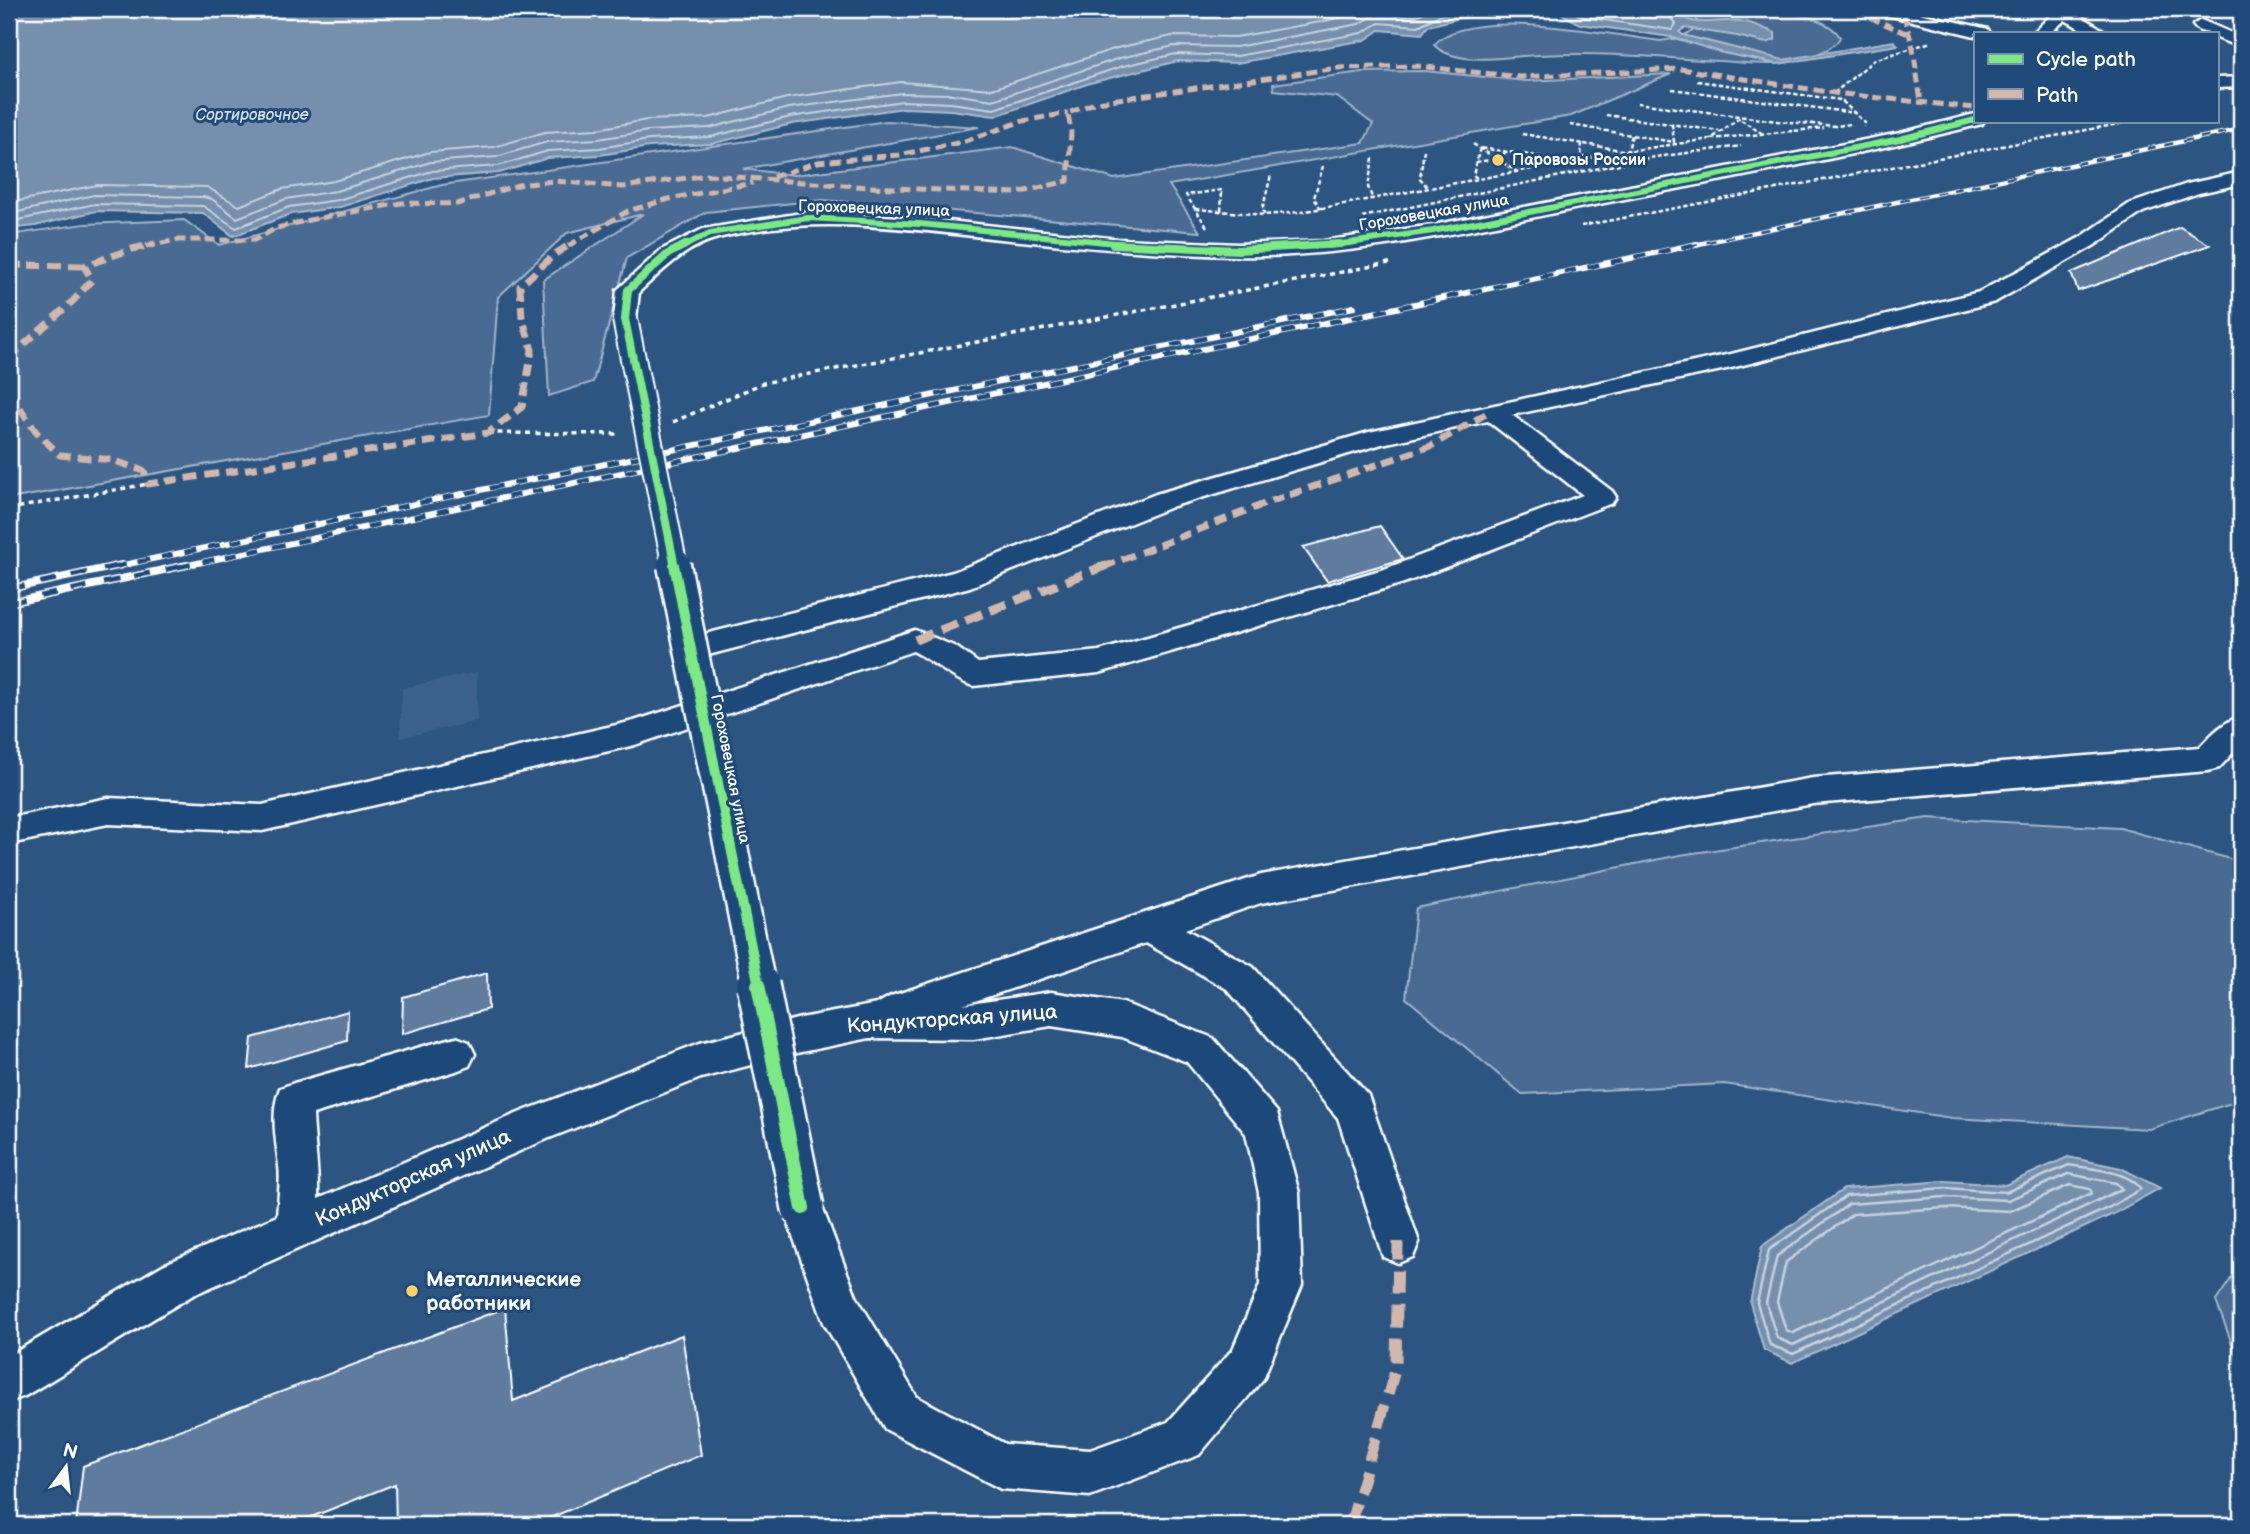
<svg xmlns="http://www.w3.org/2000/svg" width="2250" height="1534" font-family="'Balsamiq Sans',sans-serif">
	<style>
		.built { fill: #3b618b }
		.green { fill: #486b92; stroke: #a4b5c8; stroke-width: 2 }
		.water { fill: #748fad; stroke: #acbcce; stroke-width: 2 }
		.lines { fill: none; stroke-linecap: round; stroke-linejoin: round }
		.shore-far1 { stroke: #c7d2de; stroke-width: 2 }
		.shore { stroke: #c7d2de; stroke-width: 2.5 }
		.building { fill: #5e7c9f; stroke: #fff; stroke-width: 2 }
		.minor-casing { stroke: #fff; stroke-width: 5 }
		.path-far1 { stroke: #fff; stroke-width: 2.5; stroke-dasharray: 4.5 2.5; stroke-linecap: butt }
		.path { stroke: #fff; stroke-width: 3.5; stroke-dasharray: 5 4.5; stroke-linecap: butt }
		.minor { fill: #1f4a7a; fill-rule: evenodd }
		.rail-far2-casing { stroke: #fff; stroke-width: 4.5 }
		.rail-far1-casing { stroke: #fff; stroke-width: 6 }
		.rail-casing { stroke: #fff; stroke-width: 8 }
		.rail-far2 { stroke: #1f4a7a; stroke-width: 2.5; stroke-dasharray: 9; stroke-linecap: butt }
		.rail-far1 { stroke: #1f4a7a; stroke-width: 4.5; stroke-dasharray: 12; stroke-linecap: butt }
		.rail { stroke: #1f4a7a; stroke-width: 5; stroke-dasharray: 16; stroke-linecap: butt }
		.minor-bridge-far2-casing { stroke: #fff; stroke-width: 28; stroke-linecap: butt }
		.minor-bridge-far1-casing { stroke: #fff; stroke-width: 37; stroke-linecap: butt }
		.minor-bridge-casing { stroke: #fff; stroke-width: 46; stroke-linecap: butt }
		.minor-bridge-far2 { stroke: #1f4a7a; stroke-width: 24 }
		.minor-bridge-far1 { stroke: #1f4a7a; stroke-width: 32 }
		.minor-bridge { stroke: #1f4a7a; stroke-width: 41 }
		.quiet-far3 { stroke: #d1b7ad; stroke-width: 5; stroke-dasharray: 10 5; stroke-linecap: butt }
		.quiet-far2 { stroke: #d1b7ad; stroke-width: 7; stroke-dasharray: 13 7; stroke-linecap: butt }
		.quiet-far1 { stroke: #d1b7ad; stroke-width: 9; stroke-dasharray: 18 9; stroke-linecap: butt }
		.quiet { stroke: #d1b7ad; stroke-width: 11; stroke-dasharray: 23 11; stroke-linecap: butt }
		.cycleway-far3-casing { stroke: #1f4a7a; stroke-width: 9 }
		.cycleway-far2-casing { stroke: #1f4a7a; stroke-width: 11 }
		.cycleway-far1-casing { stroke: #1f4a7a; stroke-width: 15 }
		.cycleway-casing { stroke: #1f4a7a; stroke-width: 18 }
		.cycleway-far3 { stroke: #7ce984; stroke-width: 6 }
		.cycleway-far2 { stroke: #7ce984; stroke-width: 8 }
		.cycleway-far1 { stroke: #7ce984; stroke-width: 10 }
		.cycleway { stroke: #7ce984; stroke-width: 14 }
		.poi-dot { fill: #ffd166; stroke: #1f4a7a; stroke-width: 2.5 }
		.labels { text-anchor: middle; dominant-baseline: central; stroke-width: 6; stroke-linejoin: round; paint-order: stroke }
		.far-water-label { font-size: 16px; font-style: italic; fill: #d5dde6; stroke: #1f4a7a }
		.far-poi-label { font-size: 16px; font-weight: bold; fill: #fff; stroke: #1f4a7a; text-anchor: start }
		.far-street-label { font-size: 16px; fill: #fff; stroke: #1f4a7a }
		.near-street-label { font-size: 21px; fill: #fff; stroke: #1f4a7a }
		.near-poi-label { font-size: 21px; font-weight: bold; fill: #fff; stroke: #1f4a7a; text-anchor: start }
	</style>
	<rect width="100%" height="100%" fill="#2c5582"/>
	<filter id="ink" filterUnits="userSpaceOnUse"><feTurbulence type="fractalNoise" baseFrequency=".0143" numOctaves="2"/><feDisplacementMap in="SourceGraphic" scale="14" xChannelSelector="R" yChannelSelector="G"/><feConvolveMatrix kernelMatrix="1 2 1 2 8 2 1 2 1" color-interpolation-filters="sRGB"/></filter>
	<g filter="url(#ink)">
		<path class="built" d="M477 672V721L400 738 402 688Z"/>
		<path class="green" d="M1698 9C1732 9 1820 4 1840 37 1835 51 1799 61 1784 63 1763 66 1742 62 1720 61 1650 57 1582 50 1512 57 1489 59 1452 63 1434 45 1467 5 1612 35 1660 41L1679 38 1696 28Z
			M1424 71 1526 81 1671 74 1571 116 1169 185 1200 232 823 200 706 212 627 258 593 382 549 396 543 280 643 214 567 233 498 297 489 415 9 499V235L84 224 184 220 219 245 442 185 887 121 979 127 743 169 794 175 1012 147 1114 179 1363 143 1373 124 1337 97 1274 90 1273 84 1362 72Z
			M1928 818 2120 828 2241 862V1100L2149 1129 1952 1118 1724 1084 1522 1094 1406 998 1416 908 1680 855Z
			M2241 1264V1368L2216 1301Z"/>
		<path class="water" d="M16 9H1671C1694 30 1711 19 1739 21 1752 22 1763 28 1775 33V40L1766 43 1737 36 1685 28 1679 32 1683 35 1783 60 1894 41 1898 45 1777 64 1723 53 1671 37 1580 24 1555 10 1460 18 1428 26 1422 34 1380 30 1365 40 1237 63 1178 61 1090 83 995 116 951 110 904 108 792 124 711 144 649 147 600 155 548 158 499 173 433 178 340 207 291 214 233 236 203 213 96 211 35 226 9 229V11Z
			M2068 1157 2121 1168 2160 1188 2113 1214 1792 1363 1764 1350 1750 1303 1762 1246 1844 1189 1945 1181 2005 1185Z"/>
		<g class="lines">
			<path class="shore-far1" d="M1568 9 1583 17 1672 30 1676 24 1668 15 1667 9
				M1588 9 1655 18 1658 16V9
				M9 203 97 185 207 187 239 206 282 189 334 181 430 152 494 147 545 132 597 129 647 120 708 118 787 98 901 82 992 89 1117 48 1172 36 1236 37 1320 22 1356 14 1364 9
				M9 214 94 195 203 197 212 199 237 218 286 199 336 191 431 162 496 157 547 142 598 139 648 131 709 128 789 108 902 93 952 94 993 100 1120 58 1174 46 1236 47 1359 24 1377 14 1415 16 1432 9
				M9 222 95 204 203 206 236 228 289 207 338 200 432 171 498 166 548 151 599 148 649 140 710 137 790 117 903 101 951 103 994 109 1123 66 1176 54 1237 56 1362 33 1379 23 1418 26 1440 15 1482 9"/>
			<path class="shore" d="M2069 1165C2090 1169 2128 1170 2141 1189L2110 1207 1793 1354 1770 1345 1757 1303 1769 1250 1846 1196 1945 1188 2006 1192Z
				M2069 1174 2116 1183 2122 1189 1793 1345 1777 1338 1766 1303 1777 1256 1849 1204 1945 1197 2008 1200Z
				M2070 1185 2090 1189 2092 1193 1793 1333 1786 1330 1777 1302 1786 1262 1853 1214 1945 1208 2010 1211Z"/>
		</g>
		<path class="building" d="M2180 227 2210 245 2078 291 2071 273Z
			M1380 526 1403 559 1327 581 1303 547Z
			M487 973 488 1009 402 1034 403 997Z
			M348 1011 347 1041 249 1069 252 1038Z
			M505 1308 513 1401 682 1335 701 1455 533 1525H396L395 1484 291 1525H76L83 1466Z"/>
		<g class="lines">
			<defs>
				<path id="minor" d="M1873 9H1901L1988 29 1990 33H1975V36L1875 12Z
					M2050 9H2086L2078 14 2108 33H2088L2065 20 2050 33H2033L2053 13Z
					M2201 20 2241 37V48L2217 38V33C2208 33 2198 33 2193 25Z
					M2241 77V87L2217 88V78Z
					M1975 114V121H1984L1982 124C1852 157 1720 180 1589 206 1473 229 1354 259 1234 256 1155 254 1078 247 1000 239 907 229 810 214 718 238 686 246 662 271 639 292L636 319 633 324H617L614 319 617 290 661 250 703 229 808 212 920 218 1118 239 1238 244 1323 241 1433 225 1900 133Z
					M2241 172V184L2199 193 2143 212 2095 245 1995 302 1731 368 1512 415 1612 491 1616 497 1612 503 1404 583 1099 673 973 686C952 679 933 661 913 651L635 745 262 831 108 824 9 844V818L108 798 262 805 634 721 915 630 956 647 978 663 1099 651 1384 569 1583 495 1488 421 1382 444 1174 506 970 587 689 660 679 657 674 649 679 641 689 638 953 572 1156 494 1369 432 1731 354 1979 292 2081 237 2129 204 2187 184Z
					M2241 716V744L2219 768 2208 771 1813 804 1261 903 1185 929 1253 967 1368 1095 1419 1242 1413 1257 1398 1263 1383 1257 1338 1118 1227 989 1146 943 963 1005 1051 992 1123 1003 1213 1038 1277 1112 1299 1193 1302 1285 1263 1379 1199 1455 1090 1496 1001 1489 885 1429 824 1323 783 1208 789 1194 803 1188 817 1194 856 1296 917 1397 1005 1444 1090 1450 1168 1422 1233 1349 1260 1285 1259 1193 1246 1134 1187 1062 1122 1037 1051 1026 974 1039 870 1038 801 1052 701 1078 547 1139 193 1295 25 1396 9 1402V1356L163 1265 277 1216C278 1200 281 1182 279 1166 276 1139 270 1113 280 1088L294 1083 456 1037 469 1042 475 1054 469 1066 456 1071 313 1114C314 1143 319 1170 318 1199L521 1112 700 1043 801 1018 877 1004 891 996 1261 875 1813 778 2200 747C2212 734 2223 722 2241 716Z"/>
			</defs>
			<use href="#minor" class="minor-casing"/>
			<path class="path-far1" d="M1990 13 2008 9
				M1697 81 1841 100 1865 123 1864 127
				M1672 89 1855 113
				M1834 93 1874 60 1931 42
				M1637 103 1777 121 1836 126 1851 124
				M1606 115 1719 131
				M1741 120 1763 134
				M1570 125 1674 142 1672 124
				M1522 134 1628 151 1632 134
				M1711 139 1824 128
				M1582 143 1581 155 1585 158
				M1473 144 1516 171
				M1424 150 1420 178 1428 188
				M1373 158 1368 187 1373 200
				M1476 162 1497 159 1506 152
				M1477 178 1473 175 1480 148 1558 159 1563 163
				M1196 209 1264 215 1301 212 1628 151 1711 139 1742 116
				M1321 209 1314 198 1323 166
				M1264 215 1263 207 1271 175
				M1362 217 1648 158 1741 146
				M1581 226 2134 121
				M1207 227 1186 195 1222 190 1221 212"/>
			<path class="path" d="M673 422 763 383 1394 262
				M488 433 621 434
				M9 509 148 484"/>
			<use href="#minor" class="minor"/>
			<defs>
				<path id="rail-far2" d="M1689 246 2241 129"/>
				<path id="rail-far1" d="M114 567 1354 307
					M179 567 1697 244"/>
				<path id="rail" d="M9 589 122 565
					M9 603 187 565"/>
			</defs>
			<use href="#rail-far2" class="rail-far2-casing"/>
			<use href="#rail-far1" class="rail-far1-casing"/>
			<use href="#rail" class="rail-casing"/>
			<use href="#rail-far2" class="rail-far2"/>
			<use href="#rail-far1" class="rail-far1"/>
			<use href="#rail" class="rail"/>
			<defs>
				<path id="minor-bridge-far2" d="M625 319 675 567"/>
				<path id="minor-bridge-far1" d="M674 565 759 986"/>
				<path id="minor-bridge" d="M758 985 803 1208"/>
			</defs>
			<use href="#minor-bridge-far2" class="minor-bridge-far2-casing"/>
			<use href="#minor-bridge-far1" class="minor-bridge-far1-casing"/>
			<use href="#minor-bridge" class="minor-bridge-casing"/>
			<use href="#minor-bridge-far2" class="minor-bridge-far2"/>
			<use href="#minor-bridge-far1" class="minor-bridge-far1"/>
			<use href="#minor-bridge" class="minor-bridge"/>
			<path class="quiet-far3" d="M1858 9 1871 18 1908 34
				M1904 15 1913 48 1921 102
				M773 177 818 162 899 155 962 142 1023 121 1068 113
				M146 246 178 240H254L277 228 309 220 401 203 457 204 518 185 554 181 623 187 708 175 869 187 1017 193 1068 181 1071 132 1068 113 1097 102 1338 68 1416 66 1521 77 1681 69 1834 93 1975 108
				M568 246 628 211 669 199 753 183"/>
			<path class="quiet-far2" d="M9 265 84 266
				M9 358 73 301 92 280 84 266 132 249 155 244
				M9 391 36 432 60 455 112 460 144 471 148 484 488 433 522 407 532 350 522 317 520 286 555 254 571 244
				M1103 567 1272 501 1431 446 1491 411"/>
			<path class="quiet-far1" d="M915 640 1107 565"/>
			<path class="quiet" d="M1350 1525 1396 1367 1398 1242"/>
			<defs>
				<path id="cycleway-far3" d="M684 246 710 233 808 218 920 224 1147 246
					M1328 246 1433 231 1900 139 1975 120"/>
				<path id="cycleway-far2" d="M1113 244 1238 250 1340 244
					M675 567 625 319 628 290 668 254 687 244"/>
				<path id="cycleway-far1" d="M674 565 759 986"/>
				<path id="cycleway" d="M758 985 803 1208"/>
			</defs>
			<use href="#cycleway-far3" class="cycleway-far3-casing"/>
			<use href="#cycleway-far2" class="cycleway-far2-casing"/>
			<use href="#cycleway-far1" class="cycleway-far1-casing"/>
			<use href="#cycleway" class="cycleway-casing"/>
			<use href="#cycleway-far3" class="cycleway-far3"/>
			<use href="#cycleway-far2" class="cycleway-far2"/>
			<use href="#cycleway-far1" class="cycleway-far1"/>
			<use href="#cycleway" class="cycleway"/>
		</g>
	</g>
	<g class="poi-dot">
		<circle cx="1498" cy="160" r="7"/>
		<circle cx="412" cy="1291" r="7"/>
	</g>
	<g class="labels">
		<g class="far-water-label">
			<text x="252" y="115">Сортировочное</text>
		</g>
		<g class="far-poi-label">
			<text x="1512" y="160">Паровозы России</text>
		</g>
		<g class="far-street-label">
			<text transform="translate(874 209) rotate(2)">Гороховецкая улица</text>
			<text transform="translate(1434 213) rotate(-10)">Гороховецкая улица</text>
			<text transform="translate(730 769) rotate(79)">Гороховецкая улица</text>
		</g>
		<g class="near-street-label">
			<text transform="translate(952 1019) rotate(-4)">Кондукторская улица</text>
			<text transform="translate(413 1178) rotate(-24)">Кондукторская улица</text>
		</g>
		<g class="near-poi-label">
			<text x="426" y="1279">Металлические<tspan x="426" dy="24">работники</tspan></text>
		</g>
	</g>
	<rect width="2250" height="1534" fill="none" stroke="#1f4a7a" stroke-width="35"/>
	<rect x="18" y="18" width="2215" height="1499" fill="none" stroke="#fff" stroke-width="2.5" filter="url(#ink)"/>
	<rect x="1974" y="32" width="245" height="91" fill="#1f4a7a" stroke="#7992af" stroke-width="2"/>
	<rect x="1988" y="54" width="35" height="10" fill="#7ce984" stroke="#7992af" stroke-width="2"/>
	<text x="2036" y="66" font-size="21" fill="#ffffff">Cycle path</text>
	<rect x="1988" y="89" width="35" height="10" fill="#d1b7ad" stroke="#7992af" stroke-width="2"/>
	<text x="2036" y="102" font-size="21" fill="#ffffff">Path</text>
	<g transform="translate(66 1467) rotate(15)" stroke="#1f4a7a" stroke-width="5" paint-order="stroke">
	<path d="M0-5L12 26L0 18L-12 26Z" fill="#ffffff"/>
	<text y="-10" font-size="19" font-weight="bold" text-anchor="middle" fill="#ffffff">N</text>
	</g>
</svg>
